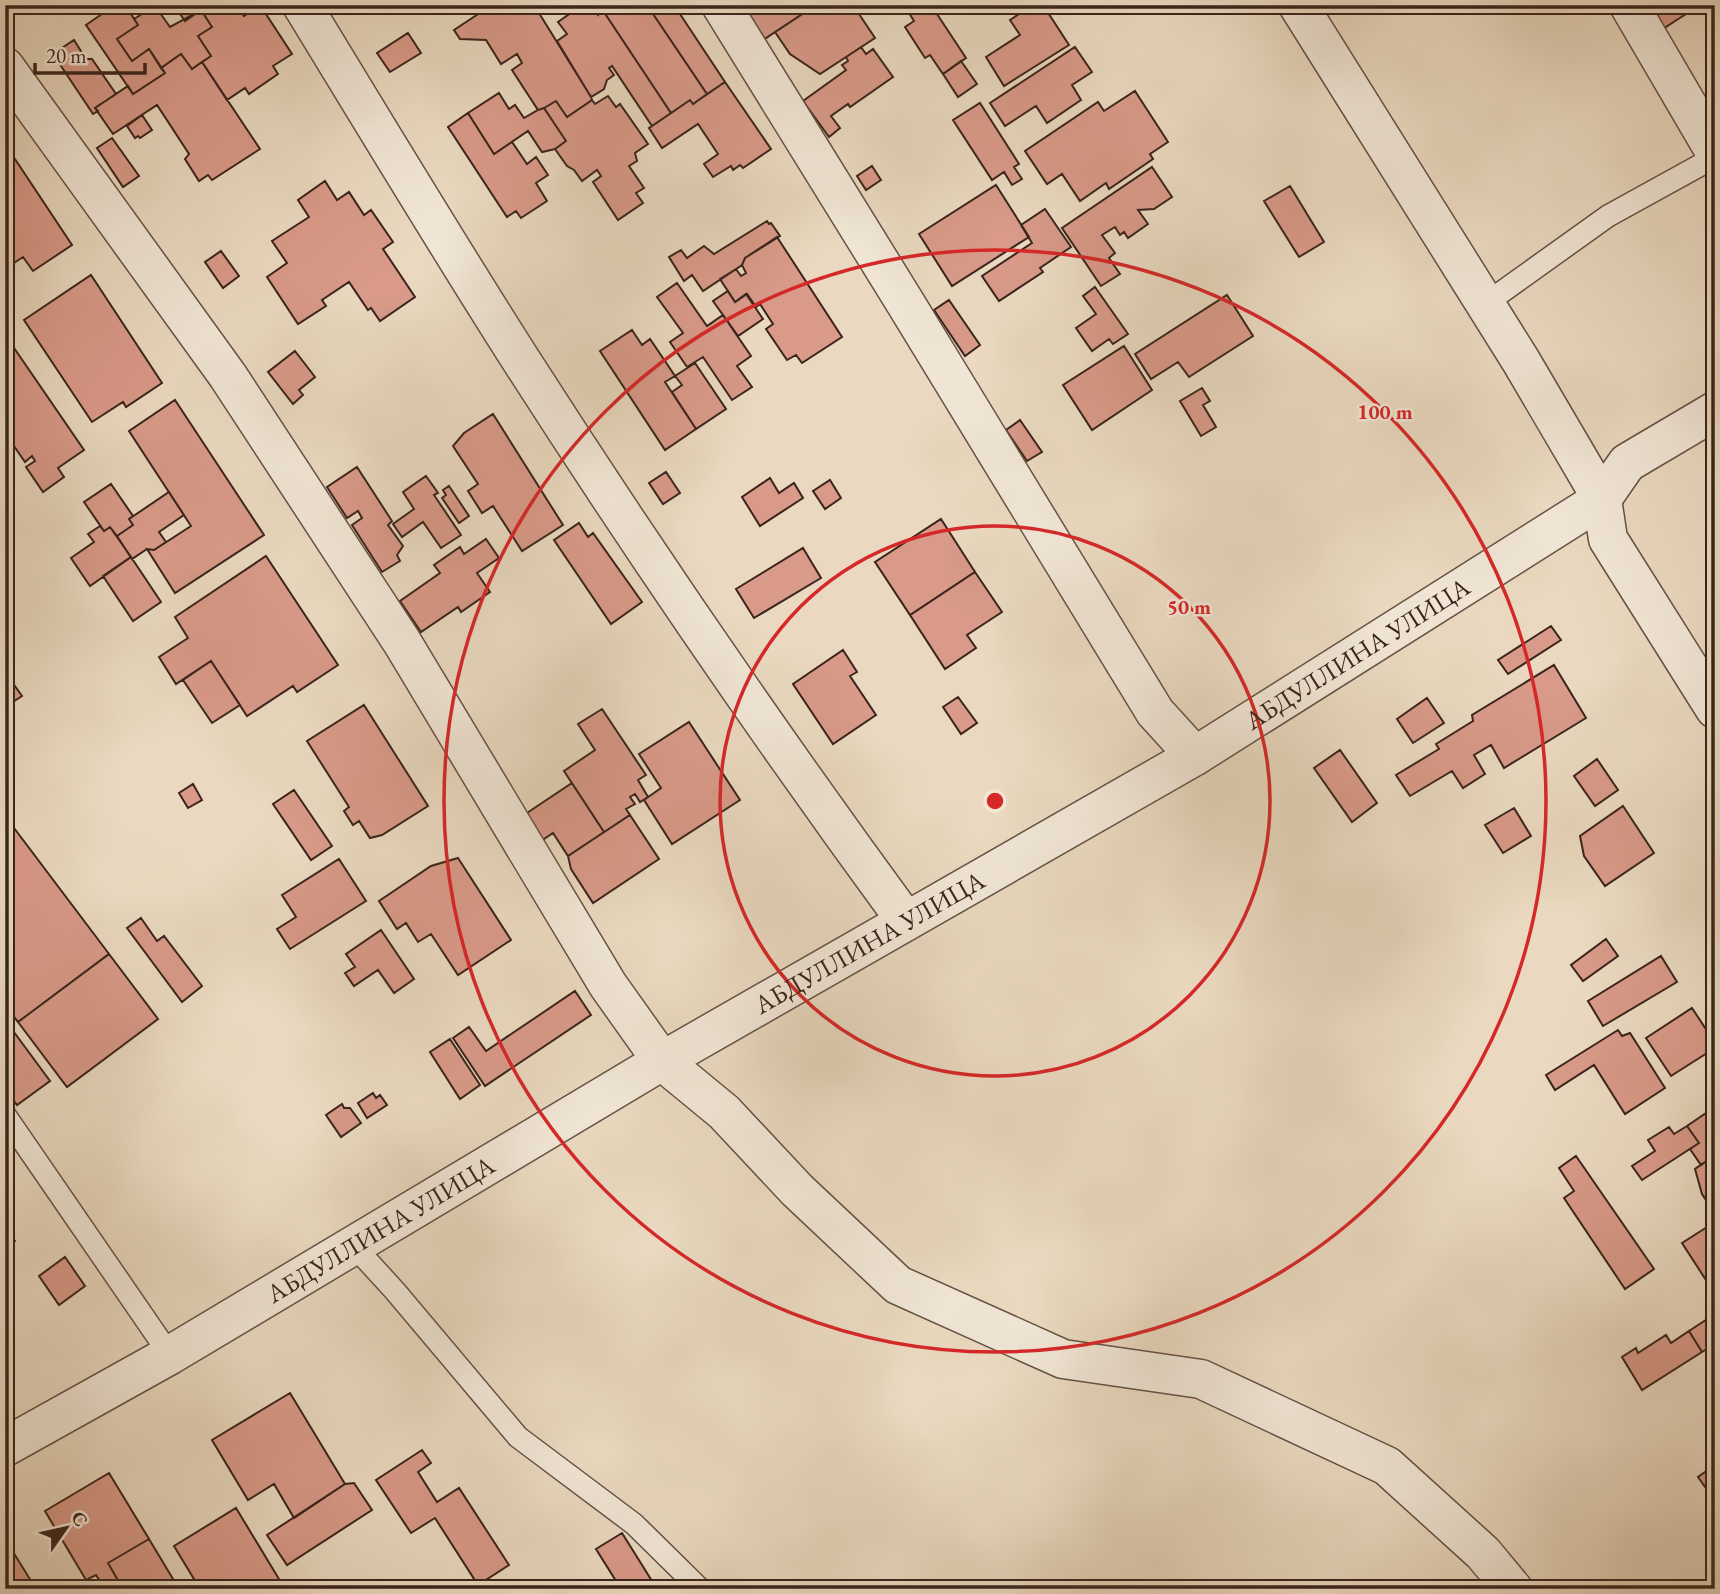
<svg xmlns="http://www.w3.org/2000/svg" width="1720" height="1594" font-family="'EB Garamond',serif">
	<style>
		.building { fill: #d99a89; stroke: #3a241c; stroke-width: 2 }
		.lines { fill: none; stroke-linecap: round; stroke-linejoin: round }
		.service-casing { stroke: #665145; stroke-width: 24 }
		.minor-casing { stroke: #665145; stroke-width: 41 }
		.service { stroke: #f1e6d6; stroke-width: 21 }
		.minor { stroke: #f1e6d6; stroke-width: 38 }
		.ring { fill: none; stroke: #d62828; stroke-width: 3.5 }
		.labels { text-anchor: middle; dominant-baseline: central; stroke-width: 5; stroke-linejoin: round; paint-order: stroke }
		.street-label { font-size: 26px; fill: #3a241c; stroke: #f1e6d6 }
		.centre { fill: #d62828; stroke: #f1e6d6; stroke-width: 3.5 }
		.ring-label { font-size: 21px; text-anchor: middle; font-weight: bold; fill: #d62828; stroke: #f1e6d6; stroke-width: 5; stroke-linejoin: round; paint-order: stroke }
	</style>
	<rect width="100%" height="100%" fill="#ead9c0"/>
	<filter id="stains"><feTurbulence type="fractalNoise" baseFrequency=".00286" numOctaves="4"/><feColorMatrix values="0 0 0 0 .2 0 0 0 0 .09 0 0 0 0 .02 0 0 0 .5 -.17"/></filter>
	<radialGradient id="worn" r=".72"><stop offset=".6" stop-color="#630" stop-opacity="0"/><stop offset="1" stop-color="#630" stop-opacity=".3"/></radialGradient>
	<path class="building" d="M115 5H137L129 11 138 25 117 39 132 61 149 49 165 73 133 94 86 25Z
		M174 5H237L244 16 260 5 292 54 273 66 278 74 249 94 245 88 227 100 202 62 211 56 198 36 212 27 201 10 185 21Z
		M534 5 591 97 592 100 567 117 556 101 544 108 538 110 512 70 522 63 517 54 501 64 486 40 460 39 454 30 492 5Z
		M608 5H647L707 94 693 104 690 100 671 113 602 9Z
		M647 5H674L725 82 707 94Z
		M736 5H816L760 42Z
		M816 5H853L875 38 820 74 790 54 775 32Z
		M904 5H931L966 58 943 74 930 55 925 58 905 27 914 21Z
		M1033 5H1043L1069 45 1004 86 986 57 1020 35 1010 20Z
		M1641 5H1681L1686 14 1658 32Z
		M155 6 170 27 201 10 212 27 198 36 211 56 192 69 181 54 161 68 149 49 132 61 117 39 138 25 134 19Z
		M581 6 585 13 593 7 598 15 602 9 671 113 652 126 612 66 609 68 614 75 607 80 604 89 591 97 557 41 567 34 558 22Z
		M408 33 421 53 390 72 377 53Z
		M74 40 86 59H92L116 94 95 108 98 111 93 114 53 54Z
		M861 47 866 54 873 49 893 77 850 107 848 104 831 116 840 128 829 137 803 101 846 70 842 65 848 61 846 57Z
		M1075 47 1092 72 1072 85 1081 100 1047 123 1036 106 1005 126 990 103Z
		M181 54 192 69 202 62 260 149 212 180 208 175 199 181 185 159 189 154 157 105 113 134 95 108 128 86 133 94 165 73 161 68Z
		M961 61 977 84 958 97 943 74Z
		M725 82 771 149 743 168 740 165 733 170 731 166 713 177 704 164 718 154 698 124 662 148 649 128 690 100 693 104Z
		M1135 91 1168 142 1150 154 1153 159 1109 189 1106 183 1080 201 1062 174 1047 184 1025 151 1098 102 1104 111Z
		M499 93 509 109 515 105 524 118 538 110 544 108 566 141 555 149 542 152 528 131 494 154 468 113Z
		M608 96 616 107 620 104 648 144 635 153 637 161 629 166 644 188 636 193 643 203 618 220 593 182 601 176 597 170 582 181 574 170 567 166 555 149 566 141 544 108 556 101 567 117 592 100 595 104Z
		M980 103 1019 164 1014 167 1022 179 1012 185 1004 172 992 180 953 120Z
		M468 113 494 154 512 142 527 164 536 157 548 175 536 183 547 201 521 218 516 211 507 217 448 127Z
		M142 115 152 130 140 138 138 136 135 138 127 126Z
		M112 138 139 176 123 187 97 148Z
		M5 144 72 245 33 271 23 257 5 269Z
		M872 166 881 180 866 190 857 176Z
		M1152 167 1172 197 1154 209 1138 210 1148 224 1128 238 1124 232 1120 235 1115 227 1102 235 1115 253 1109 258 1120 274 1101 286 1062 228Z
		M325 181 337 200 349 192 364 215 371 210 393 242 383 249 415 297 380 321 371 308 368 310 349 282 322 300 326 306 298 324 267 277 287 263 272 241 309 217 298 200Z
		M996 185 1029 237 952 286 919 234Z
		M1290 186 1324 242 1299 257 1264 201Z
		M1045 209 1071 247 1040 268 1043 272 999 301 982 276 1032 243 1021 225Z
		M767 221 769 224 771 223 780 236 745 258 742 265 703 291 692 275 684 281 669 257 681 250 687 258 704 246 714 254Z
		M777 237 842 337 802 363 796 355 787 360 766 329 773 324 760 304 756 307 747 294 735 302 720 279 736 269 741 276 746 273 742 265 745 258Z
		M221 251 239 276 223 288 205 262Z
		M91 275 162 383 126 407 123 402 92 422 24 320Z
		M677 283 707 326 723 315 751 356 737 366 752 387 732 400 703 357 687 367 670 342 683 333 657 297Z
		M1095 287 1128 334 1113 344 1109 339 1092 351 1076 328 1096 314 1083 296Z
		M728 291 735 302 746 294 763 319 738 336 713 301Z
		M1227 295 1253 336 1189 377 1178 362 1151 379 1135 354Z
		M949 300 980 345 965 356 934 310Z
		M632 330 642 345 650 339 675 376 665 382 696 429 665 450 600 351Z
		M12 345 84 450 58 468 64 477 43 492 26 467 35 461 32 456 25 462 5 433V350Z
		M1124 346 1152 390 1092 430 1063 385Z
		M295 351 315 377 299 390 303 395 293 404 268 372Z
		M695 363 726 409 696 429 672 392 682 385 675 376Z
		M1202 388 1210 401 1203 405 1216 427 1201 436 1180 401Z
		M175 400 264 535 175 593 147 549 154 550 191 526 129 431Z
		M493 414 563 525 522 551 493 506 482 513 468 491 478 484 453 446 464 433Z
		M1020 420 1042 452 1027 461 1006 430Z
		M357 467 392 521 388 525 403 546 397 555 400 561 382 572 352 525 362 518 358 511 347 518 327 487Z
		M666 472 680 493 663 504 649 483Z
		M426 476 438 493 434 495 461 535 441 548 423 522 402 537 393 524 414 509 403 492Z
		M770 478 779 493 794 483 803 498 760 526 742 497Z
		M830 480 841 498 825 509 813 491Z
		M111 484 133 516 129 519 133 525 117 536 110 527 104 531 84 502Z
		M449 486 469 516 459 523 442 498 446 495 443 490Z
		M169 492 184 515 159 532 166 542 154 550 147 549 132 559 117 536 133 525 129 519Z
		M941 519 975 572 910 615 875 562Z
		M579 523 588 537 593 533 642 602 611 624 554 540Z
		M100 526 104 531 110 527 131 557 90 586 71 558 94 542 88 534Z
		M486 539 499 558 477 573 490 592 461 612 458 607 421 632 400 601 440 573 434 565 460 547 464 554Z
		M803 548 821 578 754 618 736 589Z
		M266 556 338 665 297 692 293 686 247 716 211 661 176 684 159 657 188 638 175 617Z
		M131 557 161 602 133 621 103 576Z
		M975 572 1002 612 967 635 976 648 945 669 910 615Z
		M1551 626 1561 640 1508 674 1498 660Z
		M843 650 857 672 850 676 876 715 833 744 793 684Z
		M211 661 240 705 212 723 183 680Z
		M1554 665 1586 718 1504 768 1491 745 1474 755 1485 774 1463 788 1452 771 1410 796 1396 775 1439 749 1436 744 1473 721 1472 715Z
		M5 672 22 696 5 707Z
		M958 697 977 723 961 734 943 707Z
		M1427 698 1444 723 1413 743 1397 719Z
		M364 705 428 806 382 835 370 838 359 821 353 825 344 811 349 807 307 741Z
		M602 709 646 775 638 780 648 797 640 802 635 794 630 797 635 804 626 809 630 815 604 832 564 771 595 750 578 724Z
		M689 722 740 800 672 844 644 800 661 788 639 754Z
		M1340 750 1377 803 1352 822 1314 768Z
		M1597 759 1618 790 1595 806 1574 776Z
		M572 783 604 832 568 856 553 833 541 841 524 815Z
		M193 784 202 800 188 808 179 793Z
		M294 790 332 846 311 860 273 804Z
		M1623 806 1654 853 1605 886 1584 856 1580 836Z
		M1514 808 1531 836 1503 853 1485 825Z
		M630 815 659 859 593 903 571 869 568 856Z
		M5 816 109 954 18 1022 5 1005Z
		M458 858 511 940 458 975 431 934 418 942 406 923 397 929 379 901 431 866Z
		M339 859 366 901 290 949 277 929 296 917 282 895Z
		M141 918 157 941 164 936 202 986 182 1002 127 928Z
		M381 930 414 979 394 993 378 970 354 986 345 973 355 967 346 954Z
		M1606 939 1618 956 1583 981 1571 965Z
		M109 954 158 1019 67 1087 18 1022Z
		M1661 956 1677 982 1603 1026 1588 1001Z
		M575 991 591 1015 485 1086 453 1038 469 1027 486 1051Z
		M1692 1008 1715 1043V1048L1671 1076 1646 1038Z
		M11 1028 50 1081 17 1105 5 1089V1032Z
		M1618 1030 1622 1036 1630 1033 1665 1088 1625 1114 1594 1065 1555 1090 1546 1075Z
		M450 1039 480 1085 460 1099 430 1052Z
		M373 1093 376 1098 380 1095 387 1105 367 1118 358 1103Z
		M342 1104 344 1108H350L361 1123 341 1137 326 1115Z
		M1715 1107V1155L1701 1165 1690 1149 1699 1143 1687 1126Z
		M1687 1126 1699 1143 1642 1180 1632 1166 1655 1151 1648 1140 1669 1127 1674 1134Z
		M1715 1155V1214L1702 1194 1695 1169Z
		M1576 1156 1654 1269 1625 1289 1564 1198 1574 1191 1559 1168Z
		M1715 1222V1294L1682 1243Z
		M5 1228 15 1241 5 1248Z
		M65 1257 85 1286 59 1305 39 1276Z
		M1715 1314V1344L1702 1352 1689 1331Z
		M1689 1331 1702 1352 1642 1390 1622 1357 1636 1348 1638 1353 1666 1335 1671 1343Z
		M290 1393 345 1484 294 1518 274 1484 248 1500 212 1440Z
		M422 1450 431 1463 418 1472 437 1502 459 1488 509 1565 478 1585 435 1518 411 1533 376 1480Z
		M1715 1465V1501L1698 1477Z
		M109 1473 149 1539 108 1563 120 1584 112 1589H105L96 1575 86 1580 45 1511Z
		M354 1483 372 1510 287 1565 267 1535 345 1484Z
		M236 1508 285 1589H200L174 1546Z
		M622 1533 657 1589H621L596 1549Z
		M149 1539 179 1589H123L108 1563Z
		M15 1555 36 1589H5V1562Z"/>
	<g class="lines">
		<defs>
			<path id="service" d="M1485 304 1608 216 1715 157
				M5 1115 170 1355
				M353 1245 395 1291 518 1437 634 1524 697 1586"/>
			<g id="minor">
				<path d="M302 5C374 123 445 241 519 357 642 549 771 737 906 921"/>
				<path d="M721 5 906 304 1155 712 1195 756"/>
				<path d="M1298 5 1521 361 1602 499 1608 539 1715 709"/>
				<path d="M1629 5 1715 152"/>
				<path d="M5 67 228 376 402 642 608 985 662 1061 724 1112 797 1190 898 1285 1063 1359 1201 1379 1387 1466 1483 1553 1513 1589"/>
				<path id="s1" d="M5 1447 170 1355 662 1061 1195 756 1602 499 1627 463 1715 411"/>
			</g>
		</defs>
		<use href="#service" class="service-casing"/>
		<use href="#minor" class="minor-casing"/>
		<use href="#service" class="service"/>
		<use href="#minor" class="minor"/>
	</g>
	<g class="ring">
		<circle cx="995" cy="801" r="275"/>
		<circle cx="995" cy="801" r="551"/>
	</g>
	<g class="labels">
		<g class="street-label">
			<text stroke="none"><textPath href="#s1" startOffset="1568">АБДУЛЛИНА УЛИЦА</textPath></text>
			<text stroke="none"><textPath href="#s1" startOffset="1001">АБДУЛЛИНА УЛИЦА</textPath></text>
			<text stroke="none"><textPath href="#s1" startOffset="434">АБДУЛЛИНА УЛИЦА</textPath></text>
		</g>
	</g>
	<circle cx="995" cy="801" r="10" class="centre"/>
	<g class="ring-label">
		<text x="1385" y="419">100 m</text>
		<text x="1189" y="614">50 m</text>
	</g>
	<rect width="1720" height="1594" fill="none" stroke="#ead9c0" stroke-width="28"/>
	<rect x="7" y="7" width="1706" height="1580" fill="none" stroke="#3a241c" stroke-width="3.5"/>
	<rect x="14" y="14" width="1692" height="1566" fill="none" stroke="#3a241c" stroke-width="2"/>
	<g transform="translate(66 1528) rotate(56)" stroke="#f1e6d6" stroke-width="5" paint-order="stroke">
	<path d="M0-5L12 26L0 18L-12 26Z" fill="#3a241c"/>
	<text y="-10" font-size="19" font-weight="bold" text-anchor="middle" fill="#3a241c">С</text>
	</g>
	<path d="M35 63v10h110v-10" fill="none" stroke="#3a241c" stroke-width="3.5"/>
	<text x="46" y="63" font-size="21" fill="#3a241c" stroke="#f1e6d6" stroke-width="5" paint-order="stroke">20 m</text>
	<rect width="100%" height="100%" filter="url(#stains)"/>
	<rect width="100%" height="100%" fill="url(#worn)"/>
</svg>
